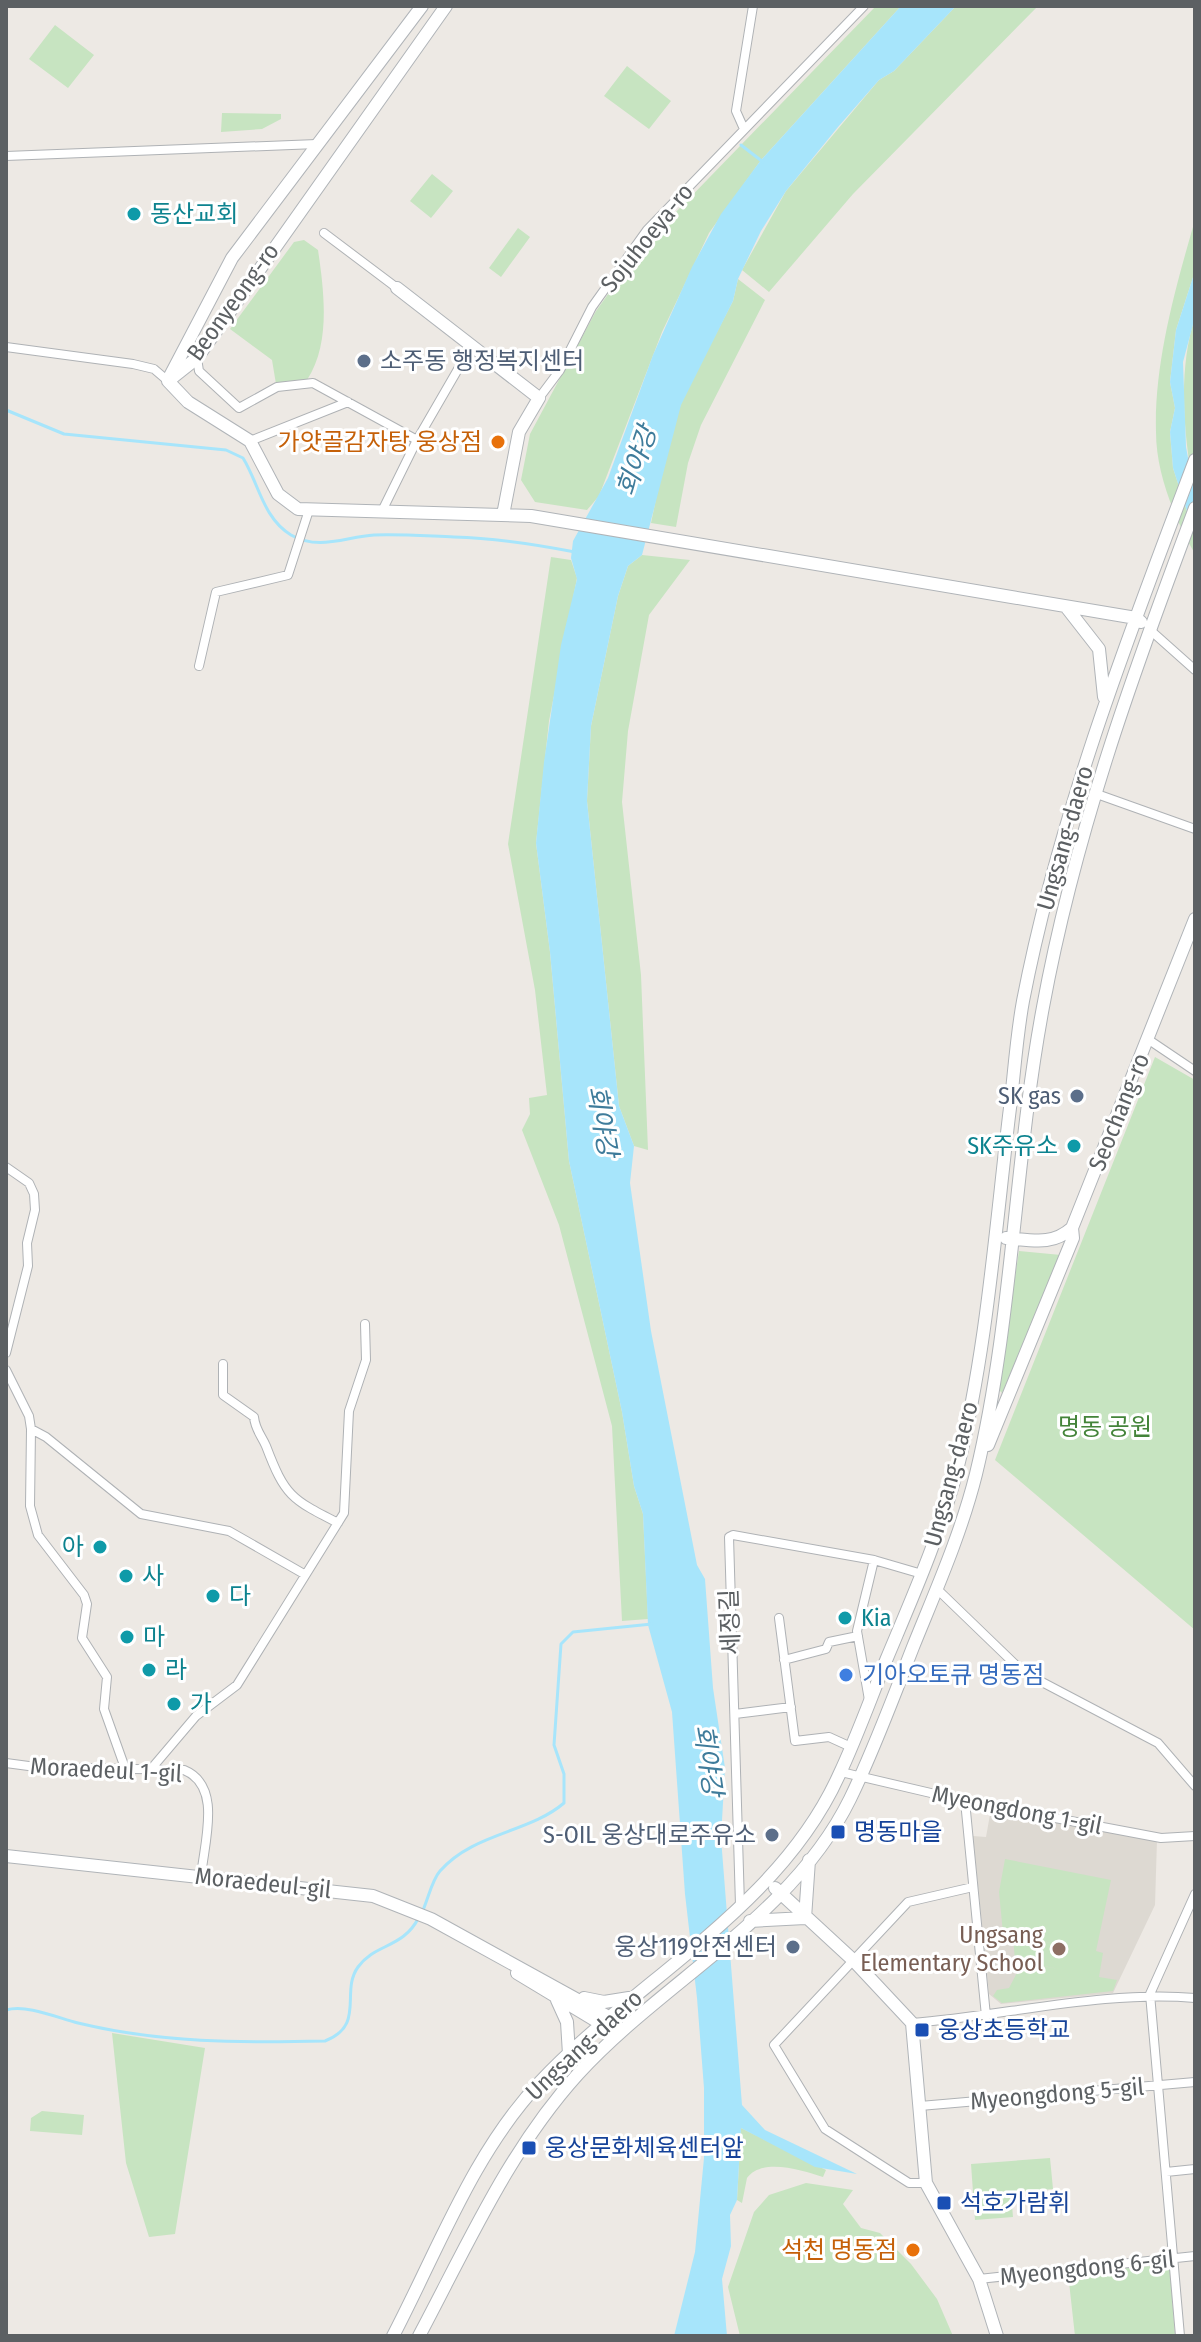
<svg xmlns="http://www.w3.org/2000/svg" width="1201" height="2342" font-family="'Fira Sans Condensed','Noto Sans KR',sans-serif">
	<style>
		.education { fill: #ddd9d2 }
		.green { fill: #c7e4c1 }
		.water { fill: #a7e5fb }
		.lines { fill: none; stroke-linecap: round; stroke-linejoin: round }
		.stream { stroke: #a7e5fb; stroke-width: 3 }
		.street-casing { stroke: #afb2b5; stroke-width: 10 }
		.secondary-casing { stroke: #b0b4b8; stroke-width: 14 }
		.street { stroke: #fff; stroke-width: 8 }
		.secondary { stroke: #fff; stroke-width: 12 }
		.culture-dot { fill: #0f9aa8; stroke: #fff; stroke-width: 3 }
		.service-dot { fill: #5c6f8a; stroke: #fff; stroke-width: 3 }
		.food-dot { fill: #e8710a; stroke: #fff; stroke-width: 3 }
		.shop-dot { fill: #3f7fe0; stroke: #fff; stroke-width: 3 }
		.transit-dot { fill: #1a4fb4; stroke: #fff; stroke-width: 3 }
		.education-dot { fill: #8d6e63; stroke: #fff; stroke-width: 3 }
		.labels { text-anchor: middle; dominant-baseline: central; stroke-width: 6; stroke-linejoin: round; paint-order: stroke }
		.culture-label { font-size: 24px; fill: #0d838f; stroke: #fff; text-anchor: start }
		.street-label { font-size: 24px; fill: #5c6063; stroke: #fff }
		.service-label { font-size: 24px; fill: #4e5e75; stroke: #fff; text-anchor: end }
		.food-label { font-size: 24px; fill: #c56008; stroke: #fff; text-anchor: end }
		.park-label { font-size: 24px; fill: #44843a; stroke: #fff }
		.shop-label { font-size: 24px; fill: #366cbe; stroke: #fff; text-anchor: start }
		.transit-label { font-size: 24px; fill: #164399; stroke: #fff; text-anchor: start }
		.education-label { font-size: 24px; fill: #785e54; stroke: #fff; text-anchor: end }
		.water-label { font-size: 26px; font-style: italic; fill: #3f7c9b; stroke: #fff }
	</style>
	<rect width="100%" height="100%" fill="#ede9e4"/>
	<path class="education" d="M991 1809 1157 1840 1155 1905 1113 1993 1001 2004 989 1994 973 1836 986 1837Z"/>
	<path class="green" d="M876 6H901L761 160 709 233 662 332 599 496 587 510 535 502 521 480 530 434 596 311 642 247Z
		M956 6H1038L853 194 769 292 742 270 786 191 879 80 894 71Z
		M55 25 94 55 68 88 29 59Z
		M627 66 671 101 649 129 604 96Z
		M222 113 281 114V119L262 129 221 132Z
		M432 174 453 191 431 218 410 201Z
		M1195 220V271L1176 330 1170 382 1175 408 1170 432 1173 468 1195 536V554C1175 519 1156 474 1156 432 1154 362 1176 286 1195 220Z
		M518 228 530 237 501 277 489 268Z
		M304 240 318 250C324 291 331 344 307 380L276 384 272 360 230 329 294 242Z
		M738 279 765 300 701 425 688 463 676 527 651 523 665 456 683 397 733 301Z
		M1195 317V496C1184 438 1177 373 1195 317Z
		M642 555 690 560 649 615 628 731 622 802 641 975 648 1150 634 1146 619 1106 587 801 591 726 618 596 628 566Z
		M551 557 571 560 577 578 549 721 536 843 550 952 569 1161 622 1412 634 1486 643 1514 648 1619 622 1621 612 1426 559 1225 522 1130 530 1114 529 1098 547 1095 535 990 508 844Z
		M1155 1057 1195 1080V1630L995 1460Z
		M1019 1251 1061 1255 1002 1393 998 1389Z
		M1005 1859 1111 1880 1096 1951 1103 1953 1099 1977 1117 1980 1113 1991 1002 2003 993 1996 997 1990 1009 1988 1022 1963 1060 1969 1015 1961 1013 1936 1057 1944 1003 1933 999 1892Z
		M112 2033 205 2048 175 2234 149 2237 126 2163Z
		M42 2111 84 2115 82 2135 30 2131 31 2118Z
		M741 2128 826 2170 823 2177C803 2171 763 2157 747 2178L742 2203 737 2200Z
		M1050 2158 1053 2189 1011 2193 1013 2217 975 2220 971 2164Z
		M806 2183 853 2190 843 2204 861 2228 880 2233 911 2264 937 2299 953 2336H740L728 2287 754 2212 769 2195Z
		M1163 2265 1170 2269 1175 2336H1075L1068 2273Z"/>
	<path class="water" d="M901 6H956L894 71 879 80 838 127 786 191 761 231 738 279 733 301 681 405 642 555 628 566 618 596 591 726 587 801 619 1106 634 1146 630 1183 651 1331 697 1565 705 1579 713 1688 725 1768 721 1838 742 2105 765 2130 857 2174 815 2167 741 2128 737 2200 730 2215 731 2246 722 2279 727 2336H674L695 2252 704 2158V2088L697 1998 685 1894 672 1712 648 1625 643 1514 634 1486 622 1412 569 1161 550 952 536 843 544 762 561 645 577 579 571 558 573 541 608 478 653 355 692 267 721 214 761 160Z
		M1195 271V317L1183 362 1186 447 1195 496V536L1173 468 1170 432 1175 408 1170 382 1176 330Z"/>
	<g class="lines">
		<path class="stream" d="M741 145 763 162
			M6 410 64 434 226 450 243 458C259 484 263 518 291 535 319 551 345 537 374 535 400 534 427 536 454 537 495 538 534 544 575 552
			M423 1910C428 1899 432 1880 440 1871 473 1833 529 1833 564 1803V1774L554 1745 561 1644 573 1632 652 1624
			M6 2010C27 2004 58 2018 78 2023 160 2043 241 2043 325 2041 366 2025 340 1992 358 1967 375 1943 403 1949 419 1917"/>
		<defs>
			<path id="street" d="M744 129 736 111 753 6
				M6 156 317 144
				M324 233 397 288
				M6 347 133 364 154 369 168 381
				M197 358 199 371 239 408 277 387 313 383 417 440
				M539 398 560 370 592 307 647 230 864 6
				M250 441 348 402
				M383 509 417 440 472 345
				M1149 629 1195 670
				M199 666 216 592 288 575 309 510
				M1094 793 1195 829
				M1149 1040 1195 1071
				M6 1167 29 1183 34 1194 35 1210 27 1243 28 1266 6 1353
				M223 1364V1395L254 1417C255 1429 261 1435 266 1446 285 1496 291 1499 338 1523
				M6 1370 29 1416 31 1429 46 1437 141 1514 229 1531 304 1574
				M31 1429 30 1506 38 1535 84 1595 87 1604 82 1638 107 1677 104 1709 125 1768
				M937 1589 1023 1672 1158 1743 1195 1786
				M779 1618 795 1741 829 1737 851 1747
				M784 1660 826 1649 829 1642 858 1636
				M869 1700 857 1631 874 1560
				M735 1714 791 1707
				M6 1763 36 1767 184 1770C223 1786 204 1842 201 1877
				M151 1769 196 1716 237 1685 344 1513 349 1411 366 1360 365 1324
				M841 1772 965 1801 1161 1838 1195 1836
				M965 1801 986 2016
				M740 1905 729 1537 733 1535 874 1560 922 1574
				M912 2023C1004 2016 1105 1990 1195 1998
				M920 2106 1195 2082
				M1166 2172 1195 2169
				M926 2183H909L825 2129 774 2045 908 1902 973 1887
				M979 2279 1195 2256
				M1180 2336 1150 1994 1195 1894"/>
			<path id="secondary" d="M397 288 539 398 519 432 503 515
				M169 378 232 258 422 6
				M168 381 188 402 250 441 278 494 298 509 531 516 1136 618 1141 622
				M168 381 197 358 446 6
				M1067 608 1099 649 1104 697
				M1006 1238C1032 1240 1052 1246 1072 1228L1195 919
				M988 1445 1073 1238 1072 1228
				M6 1856 373 1896 431 1919 614 2020
				M775 1888 853 1960 912 2023 926 2183 979 2279 997 2336
				M750 1921 805 1918 809 1860
				M517 1973 618 2034
				M584 1998 604 2002 629 1998
				M557 2000 567 2022 569 2054
				M393 2336C438 2250 473 2153 540 2082 637 1979 779 1908 839 1775 857 1737 871 1697 887 1658 913 1596 940 1535 957 1470 986 1355 995 1234 1009 1116 1014 1078 1016 1039 1023 1001 1059 815 1128 637 1195 460
				M419 2336C467 2246 509 2150 578 2074 664 1980 792 1917 850 1799 874 1750 893 1698 913 1647 936 1590 961 1534 976 1474 1013 1321 1014 1162 1043 1007 1075 833 1133 673 1195 508"/>
		</defs>
		<use href="#street" class="street-casing"/>
		<use href="#secondary" class="secondary-casing"/>
		<use href="#street" class="street"/>
		<use href="#secondary" class="secondary"/>
	</g>
	<g class="culture-dot">
		<circle cx="134" cy="214" r="8"/>
		<circle cx="1074" cy="1146" r="8"/>
		<circle cx="100" cy="1547" r="8"/>
		<circle cx="126" cy="1576" r="8"/>
		<circle cx="213" cy="1596" r="8"/>
		<circle cx="845" cy="1618" r="8"/>
		<circle cx="127" cy="1637" r="8"/>
		<circle cx="149" cy="1670" r="8"/>
		<circle cx="174" cy="1704" r="8"/>
	</g>
	<g class="service-dot">
		<circle cx="364" cy="361" r="8"/>
		<circle cx="1077" cy="1096" r="8"/>
		<circle cx="772" cy="1835" r="8"/>
		<circle cx="793" cy="1947" r="8"/>
	</g>
	<g class="food-dot">
		<circle cx="498" cy="442" r="8"/>
		<circle cx="913" cy="2250" r="8"/>
	</g>
	<circle class="shop-dot" cx="846" cy="1675" r="8"/>
	<g class="transit-dot">
		<rect x="830" y="1824" width="16" height="16" rx="4"/>
		<rect x="914" y="2022" width="16" height="16" rx="4"/>
		<rect x="521" y="2140" width="16" height="16" rx="4"/>
		<rect x="936" y="2195" width="16" height="16" rx="4"/>
	</g>
	<circle class="education-dot" cx="1059" cy="1949" r="8"/>
	<g class="labels">
		<g class="culture-label">
			<text x="150" y="214">동산교회</text>
			<text x="1058" y="1146" text-anchor="end">SK주유소</text>
			<text x="84" y="1547" text-anchor="end">아</text>
			<text x="142" y="1576">사</text>
			<text x="229" y="1596">다</text>
			<text x="861" y="1618">Kia</text>
			<text x="143" y="1637">마</text>
			<text x="165" y="1670">라</text>
			<text x="190" y="1704">가</text>
		</g>
		<g class="street-label">
			<text transform="translate(647 238) rotate(-51)">Sojuhoeya-ro</text>
			<text transform="translate(233 302) rotate(-54)">Beonyeong-ro</text>
			<text transform="translate(1065 838) rotate(-74)">Ungsang-daero</text>
			<text transform="translate(1119 1112) rotate(-68)">Seochang-ro</text>
			<text transform="translate(951 1474) rotate(-75)">Ungsang-daero</text>
			<text transform="translate(730 1622) rotate(-92)">세정길</text>
			<text transform="translate(106 1770) rotate(3)">Moraedeul 1-gil</text>
			<text transform="translate(1017 1810) rotate(11)">Myeongdong 1-gil</text>
			<text transform="translate(263 1883) rotate(6)">Moraedeul-gil</text>
			<text transform="translate(584 2045) rotate(-43)">Ungsang-daero</text>
			<text transform="translate(1057 2094) rotate(-5)">Myeongdong 5-gil</text>
			<text transform="translate(1087 2268) rotate(-6)">Myeongdong 6-gil</text>
		</g>
		<g class="service-label">
			<text x="380" y="361" text-anchor="start">소주동 행정복지센터</text>
			<text x="1061" y="1096">SK gas</text>
			<text x="756" y="1835">S-OIL 웅상대로주유소</text>
			<text x="777" y="1947">웅상119안전센터</text>
		</g>
		<g class="food-label">
			<text x="482" y="442">가얏골감자탕 웅상점</text>
			<text x="897" y="2250">석천 명동점</text>
		</g>
		<g class="park-label">
			<text x="1105" y="1427">명동 공원</text>
		</g>
		<g class="shop-label">
			<text x="862" y="1675">기아오토큐 명동점</text>
		</g>
		<g class="transit-label">
			<text x="854" y="1832">명동마을</text>
			<text x="938" y="2030">웅상초등학교</text>
			<text x="545" y="2148">웅상문화체육센터앞</text>
			<text x="960" y="2203">석호가람휘</text>
		</g>
		<g class="education-label">
			<text x="1043" y="1935">Ungsang<tspan x="1043" dy="28">Elementary School</tspan></text>
		</g>
		<g class="water-label">
			<text transform="translate(637 461) rotate(-71)">회야강</text>
			<text transform="translate(602 1121) rotate(80)">회야강</text>
			<text transform="translate(708 1760) rotate(82)">회야강</text>
		</g>
	</g>
	<rect width="1201" height="2342" fill="none" stroke="#5c6063" stroke-width="16"/>
</svg>
